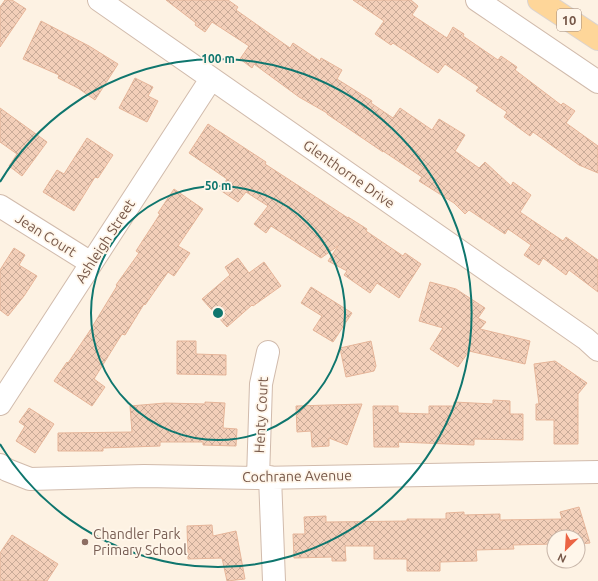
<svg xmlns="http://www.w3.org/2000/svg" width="598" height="581" font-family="Ubuntu,sans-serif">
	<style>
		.building { fill: url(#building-cross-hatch); stroke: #e6b599 }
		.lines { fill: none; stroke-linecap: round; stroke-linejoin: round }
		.minor-casing { stroke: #d1bbac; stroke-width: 24 }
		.major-casing { stroke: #dbd3cf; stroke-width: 24 }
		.minor { stroke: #fff; stroke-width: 22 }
		.major { stroke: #fed699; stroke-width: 22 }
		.ring { fill: none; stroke: #0f766e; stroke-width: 2 }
		.education-dot { fill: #8d6e63; stroke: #fff6ea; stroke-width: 1.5 }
		.labels { text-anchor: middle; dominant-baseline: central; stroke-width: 3.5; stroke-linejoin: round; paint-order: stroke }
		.shield { fill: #fff6ea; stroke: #9f8779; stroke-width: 1 }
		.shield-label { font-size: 13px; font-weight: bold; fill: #765748 }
		.street-label { font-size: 14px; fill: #765748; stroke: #fff6ea }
		.education-label { font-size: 14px; fill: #785e54; stroke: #fff6ea; text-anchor: start }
		.centre { fill: #0f766e; stroke: #fff6ea; stroke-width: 2 }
		.ring-label { font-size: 12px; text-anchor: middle; font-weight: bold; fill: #0f766e; stroke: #fff6ea; stroke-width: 3.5; stroke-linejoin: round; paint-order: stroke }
	</style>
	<defs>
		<pattern id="building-cross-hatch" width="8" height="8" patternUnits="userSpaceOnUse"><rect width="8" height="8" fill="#f3cfb9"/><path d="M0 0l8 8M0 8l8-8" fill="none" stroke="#c9ab98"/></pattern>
	</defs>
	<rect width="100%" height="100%" fill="#fdf2e3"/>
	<path class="building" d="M5 0H12L26 9 0 47V7Z
		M166 0H228L238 7 236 10 290 48 293 43 320 61 321 58 342 70 337 79 372 101 371 103 393 118 400 108 432 130 439 119 465 135 455 151 479 168 485 162 511 186 513 182 531 195 520 212 563 241 566 237 598 260V292L569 270 566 275 543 258 539 265 524 255 531 245 508 229 505 234 469 210 465 214 454 203 419 181 422 177 383 151V152L327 114V113L299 97 254 64 252 68 240 59 249 46 212 22 205 32 195 25 196 23Z
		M353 0H411L418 6 412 15 447 38 453 27 464 34 463 36 498 60 501 56 517 67 515 70 561 105 563 103 575 111 566 123 598 146V173L579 165 533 132 530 136 504 117 507 112 476 91 479 87 445 64 438 73 393 43 391 45 375 34 384 21Z
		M41 21 89 46 118 64 95 100 78 88 58 78 59 75 23 59Z
		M135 78 153 87 148 96 158 101 147 122 119 108Z
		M0 108 47 142 22 176 9 166 17 154 0 142Z
		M208 124 266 162 265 164 348 218V217L367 229 366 231 403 256 405 253 421 264 399 298 377 283 370 293 344 275 347 271 328 261 338 246 321 258 271 226 266 233 254 224 268 206 246 192 238 202 220 190 227 179 189 153Z
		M87 138 113 155 98 178 95 177 74 211 43 192 57 170 64 174Z
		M174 189 203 209 178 246 190 253 174 276 168 272 145 305 144 304 125 335 122 334 94 379 105 387 92 406 54 381 67 362 68 363 89 332 117 286 116 285 139 253 136 251 160 214 158 213Z
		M14 248 25 255 19 265 37 276 24 296 8 316 0 310V270Z
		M238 258 249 273 264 262 281 286 253 306 252 305 227 327 202 299 230 275 225 267Z
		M430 282 456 289 485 308 478 318 486 322 480 329 530 341 525 364 469 351 458 367 430 349 443 328 419 321Z
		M311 287 352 313 333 342 313 330 322 316 301 303Z
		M177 341H196V354L226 355V375L177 374Z
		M371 341 376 366 374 371 346 377 340 348Z
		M555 361 587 383 578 394V444H554V420H536V404H539L534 364Z
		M493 400 510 401V414H523V440L474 439V445L398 442 399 447H374L373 406H398V413L429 414V406H454V402L493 404Z
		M205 402 225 403 223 428 237 429 236 446 203 445V442H160V446L103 448V451H58V433L132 432 130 406 165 403 205 404Z
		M362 404 347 445 329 438V446L312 447 311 431 297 432 296 406Z
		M29 408 54 424 35 453 16 441 25 426 19 422Z
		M579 507 590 543 578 544V537H554V544L513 545 514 549 476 550 477 561 440 562V571H407V559H374V546H345L346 561H332V557L294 558 293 534H305L304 517 326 516V522L407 521V519H446V513L464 512V515L500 514V520L562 519 560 512Z
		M212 525 213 536 236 531 245 579 227 581 222 558 188 559 187 526Z
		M12 535 58 564 47 581H0V553Z"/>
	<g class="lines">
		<defs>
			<path id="minor" d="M99 0 586 339 598 350
				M477 0 598 82
				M0 206 91 263
				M0 404 211 79
				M0 465 7 470 30 479 144 476 258 478 598 472
				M270 477 274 581
				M258 478 261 384 268 352"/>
			<path id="major" d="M539 0 598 39"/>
		</defs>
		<use href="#minor" class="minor-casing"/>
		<use href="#major" class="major-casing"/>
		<use href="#minor" class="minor"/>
		<use href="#major" class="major"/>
	</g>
	<g class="ring">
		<circle cx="218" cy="313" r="127"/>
		<path d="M0 182A254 254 0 1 1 0 444"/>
	</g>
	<circle class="education-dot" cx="85" cy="542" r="4"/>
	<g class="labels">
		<rect class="shield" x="557" y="9" width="24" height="22" rx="3"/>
		<g class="shield-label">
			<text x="569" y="20">10</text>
		</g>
		<g class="street-label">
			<text transform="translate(349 174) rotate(35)">Glenthorne Drive</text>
			<text transform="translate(46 235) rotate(32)">Jean Court</text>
			<text transform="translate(105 241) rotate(-57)">Ashleigh Street</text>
			<text transform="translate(261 415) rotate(-87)">Henty Court</text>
			<text transform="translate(297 476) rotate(-1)">Cochrane Avenue</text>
		</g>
		<g class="education-label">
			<text x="93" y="534">Chandler Park<tspan x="93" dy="16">Primary School</tspan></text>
		</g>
	</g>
	<circle cx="218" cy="313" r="6" class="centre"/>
	<g class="ring-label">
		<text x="218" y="63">100 m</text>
		<text x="218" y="190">50 m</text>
	</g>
	<g transform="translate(566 549) rotate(205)"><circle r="19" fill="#fff6ea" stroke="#c8b6a9"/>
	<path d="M0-3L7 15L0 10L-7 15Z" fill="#eb6444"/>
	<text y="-6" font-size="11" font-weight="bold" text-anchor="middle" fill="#765748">N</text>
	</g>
</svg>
